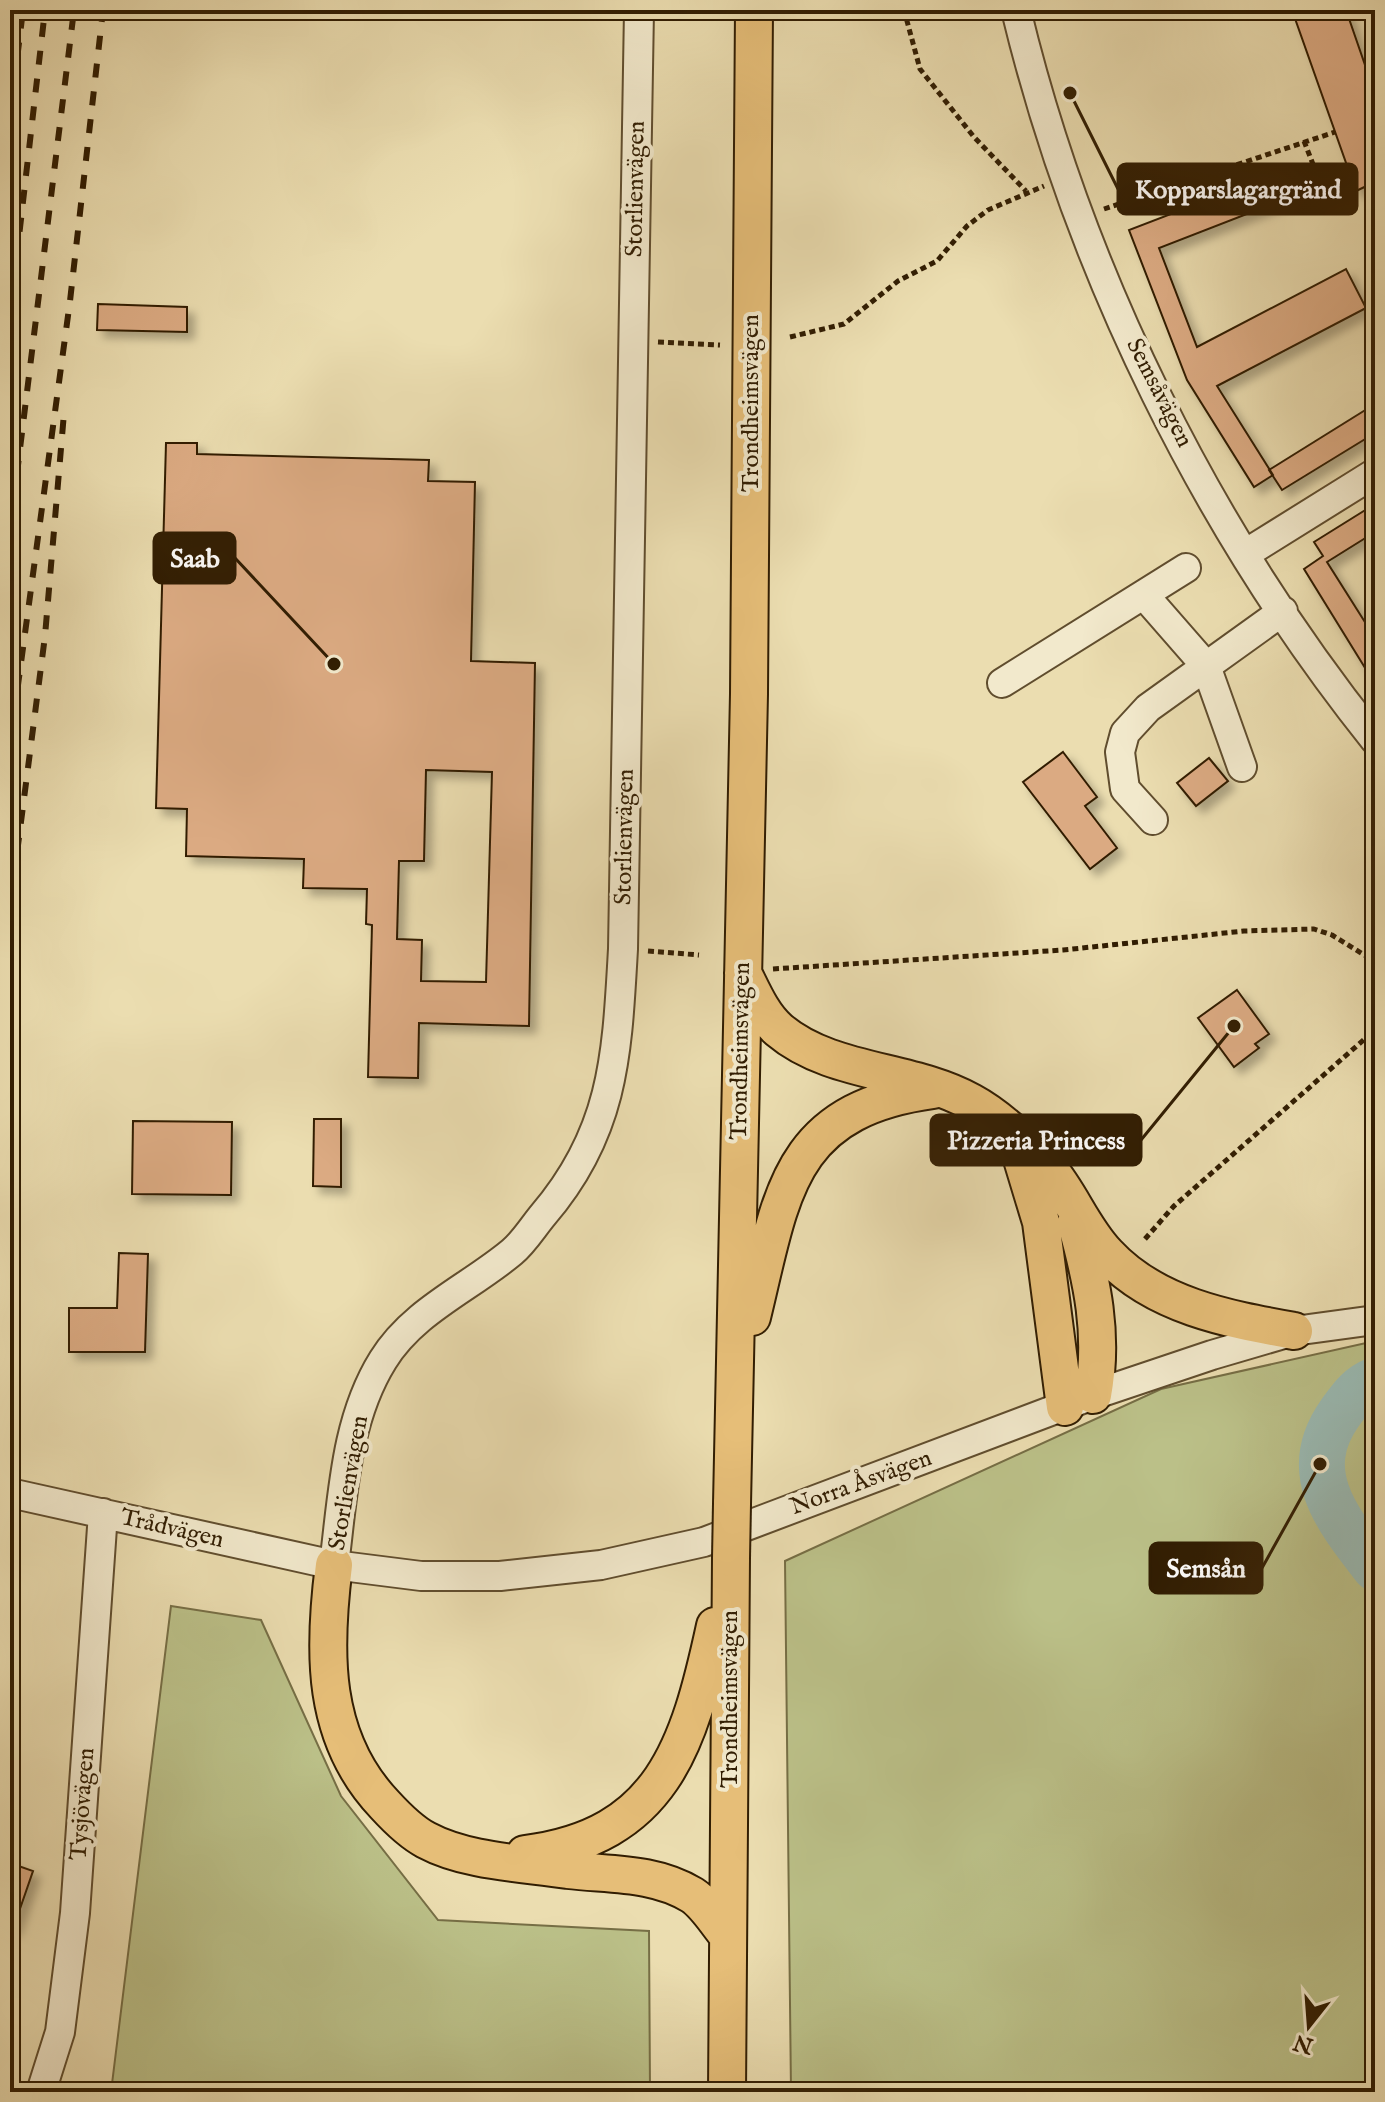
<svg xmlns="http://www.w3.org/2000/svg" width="1385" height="2102" font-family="'IM FELL English',serif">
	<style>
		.green { fill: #bbc088; stroke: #766e45; stroke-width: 2 }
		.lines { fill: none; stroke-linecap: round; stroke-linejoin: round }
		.river { stroke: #9abab3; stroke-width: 46 }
		.building { fill: #dbaa82; stroke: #311d02; stroke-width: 2; fill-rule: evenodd; filter: url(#shadow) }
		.minor-casing { stroke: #604d2e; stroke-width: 32 }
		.major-casing { stroke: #311d02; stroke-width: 40 }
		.path { stroke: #311d02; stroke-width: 5; stroke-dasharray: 6 4; stroke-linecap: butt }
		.minor { stroke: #f2e9cc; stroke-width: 28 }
		.major { stroke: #e6be78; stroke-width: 36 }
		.rail { stroke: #311d02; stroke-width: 6; stroke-dasharray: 14 14; stroke-linecap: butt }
		.major-bridge-casing { stroke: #311d02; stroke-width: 40; stroke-linecap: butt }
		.major-bridge { stroke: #e6be78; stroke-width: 36 }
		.labels { text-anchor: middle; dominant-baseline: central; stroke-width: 8; stroke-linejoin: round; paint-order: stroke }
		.street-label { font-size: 24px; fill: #311d02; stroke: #f2e9cc }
		.leader { fill: none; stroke: #311d02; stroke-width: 3 }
		.callout-dot { fill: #311d02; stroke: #f2e9cc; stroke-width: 3 }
		.callout { fill: #311d02; stroke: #311d02; stroke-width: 3 }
		.callout-label { font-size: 26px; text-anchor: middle; font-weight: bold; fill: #fff }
	</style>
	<defs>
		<filter id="shadow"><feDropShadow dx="7" dy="7" stdDeviation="4" flood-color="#0004"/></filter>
	</defs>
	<rect width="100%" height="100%" fill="#ebddb0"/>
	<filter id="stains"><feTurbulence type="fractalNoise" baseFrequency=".0025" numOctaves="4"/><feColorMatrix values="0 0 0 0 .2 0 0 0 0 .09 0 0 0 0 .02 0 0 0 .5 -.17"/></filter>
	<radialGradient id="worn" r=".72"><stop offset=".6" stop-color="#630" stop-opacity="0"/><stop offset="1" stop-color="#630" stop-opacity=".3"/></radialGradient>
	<path class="green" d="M1375 1341V2092H791L785 1561 1161 1389Z
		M171 1606 261 1620 341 1796 438 1920 649 1931 650 2092H111Z"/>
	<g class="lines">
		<path class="river" d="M1375 1380C1358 1387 1351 1398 1340 1413 1298 1472 1337 1519 1375 1568"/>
	</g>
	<path class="building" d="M1292 10H1346L1375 94V182L1356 191Z
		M1296 166 1306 191 1159 248 1197 347 1346 269 1366 308 1217 386 1273 475 1254 487 1187 380 1129 230Z
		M98 304 187 307V332L97 330Z
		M1375 404V433L1282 490 1269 470Z
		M166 443H197V454L429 460 428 481 475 482 471 661 535 663 529 1026 419 1023 418 1078 368 1077 372 925 366 924 367 889 303 888 304 859 186 856 187 809 156 808ZM426 770 492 772 486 982 421 981 422 940 397 939 399 861H424Z
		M1375 504V532L1327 562 1375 638V684L1304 569 1323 556 1314 542Z
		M1063 752 1097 797 1085 806 1117 848 1090 869 1023 782Z
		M1209 758 1228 781 1196 806 1177 783Z
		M1237 990 1269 1034 1255 1044 1259 1048 1234 1067 1198 1018Z
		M314 1119H341V1187L313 1186Z
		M133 1121 232 1122 231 1195 132 1194Z
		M119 1253 148 1254 145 1352H69V1308H117Z
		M10 1863 33 1871 13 1929H10Z"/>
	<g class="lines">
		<defs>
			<path id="minor" d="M1016 10C1079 272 1207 530 1375 740
				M1245 554 1375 473
				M1144 595 1206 666 1242 767
				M1002 683 1186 568
				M1153 820 1125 789 1120 752 1125 733 1148 708 1283 611
				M10 1493 334 1565 421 1576H500L601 1565 704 1542 1093 1395 1212 1355 1294 1331 1375 1320
				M334 1565C343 1496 345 1421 383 1360 413 1311 469 1288 512 1252 524 1242 533 1227 543 1215 615 1131 617 1053 623 949L639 10
				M41 2092 60 2032 75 1913 103 1513"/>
			<path id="major" d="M743 973C753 993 762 1015 779 1030 831 1074 912 1069 971 1102 997 1116 1030 1146 1049 1169 1071 1195 1083 1229 1107 1254 1155 1306 1228 1319 1294 1331
				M1018 1146 1041 1222 1065 1407
				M1076 1223C1092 1281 1104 1335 1093 1395
				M752 1317C782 1194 787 1110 933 1090
				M732 1504 749 694 754 10
				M334 1565C323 1651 321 1738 385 1805 396 1817 411 1832 426 1840 467 1862 523 1863 568 1870 611 1875 654 1872 692 1895 706 1904 717 1923 728 1936
				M525 1854C662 1837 689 1746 715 1626
				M727 2092 731 1558"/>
		</defs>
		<use href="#minor" class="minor-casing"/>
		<use href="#major" class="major-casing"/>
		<path class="path" d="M904 10 920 69 974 137 1026 191
			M1304 141 1326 198
			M1104 209 1335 132
			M790 337 844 324 898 281 937 261 967 226 988 210 1044 186
			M658 342 720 345
			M648 951 699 955
			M773 969 1063 950 1244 931 1314 929 1332 935 1366 956
			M1145 1239 1174 1206 1375 1030"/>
		<use href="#minor" class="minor"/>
		<use href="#major" class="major"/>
		<path class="rail" d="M14 84 23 10
			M10 315 45 10
			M10 530 74 10
			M10 744 70 301 103 10
			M10 907 45 636 64 413"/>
		<defs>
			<path id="major-bridge" d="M731 1558 732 1504"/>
		</defs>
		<use href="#major-bridge" class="major-bridge-casing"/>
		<use href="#major-bridge" class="major-bridge"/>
	</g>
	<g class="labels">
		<g class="street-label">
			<text transform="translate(636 189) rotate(-89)">Storlienvägen</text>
			<text transform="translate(1159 393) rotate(63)">Semsåvägen</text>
			<text transform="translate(751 403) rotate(-90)">Trondheimsvägen</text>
			<text transform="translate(625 837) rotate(-89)">Storlienvägen</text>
			<text transform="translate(741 1051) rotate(-89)">Trondheimsvägen</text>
			<text transform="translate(349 1483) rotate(-80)">Storlienvägen</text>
			<text transform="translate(861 1483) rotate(-20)">Norra Åsvägen</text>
			<text transform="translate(172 1529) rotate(13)">Trådvägen</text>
			<text transform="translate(730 1699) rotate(-90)">Trondheimsvägen</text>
			<text transform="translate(83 1804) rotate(-86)">Tysjövägen</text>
		</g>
	</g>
	<path class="leader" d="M1070 93L1118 189M334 664L235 558M1234 1026L1141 1140M1320 1464L1262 1568"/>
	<g class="callout-dot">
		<circle cx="1070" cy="93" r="8"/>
		<circle cx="334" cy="664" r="8"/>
		<circle cx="1234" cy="1026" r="8"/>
		<circle cx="1320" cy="1464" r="8"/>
	</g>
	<g class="callout">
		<rect x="1118" y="164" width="239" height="50" rx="8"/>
		<rect x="154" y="533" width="81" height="50" rx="8"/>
		<rect x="931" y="1115" width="210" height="50" rx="8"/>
		<rect x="1150" y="1543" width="112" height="50" rx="8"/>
	</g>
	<g class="callout-label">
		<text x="1238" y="198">Kopparslagargränd</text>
		<text x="195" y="567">Saab</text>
		<text x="1036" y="1149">Pizzeria Princess</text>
		<text x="1206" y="1577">Semsån</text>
	</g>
	<rect width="1385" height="2102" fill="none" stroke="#ebddb0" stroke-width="40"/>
	<rect x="12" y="12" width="1361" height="2078" fill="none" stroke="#311d02" stroke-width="4"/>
	<rect x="20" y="20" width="1345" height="2062" fill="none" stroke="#311d02" stroke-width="2"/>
	<g transform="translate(1309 2026) rotate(197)" stroke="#f2e9cc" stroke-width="6" paint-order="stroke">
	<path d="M0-6L14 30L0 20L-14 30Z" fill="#311d02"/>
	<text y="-12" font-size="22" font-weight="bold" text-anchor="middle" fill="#311d02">N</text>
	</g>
	<rect width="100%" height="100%" filter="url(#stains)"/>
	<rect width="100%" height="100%" fill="url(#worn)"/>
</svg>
